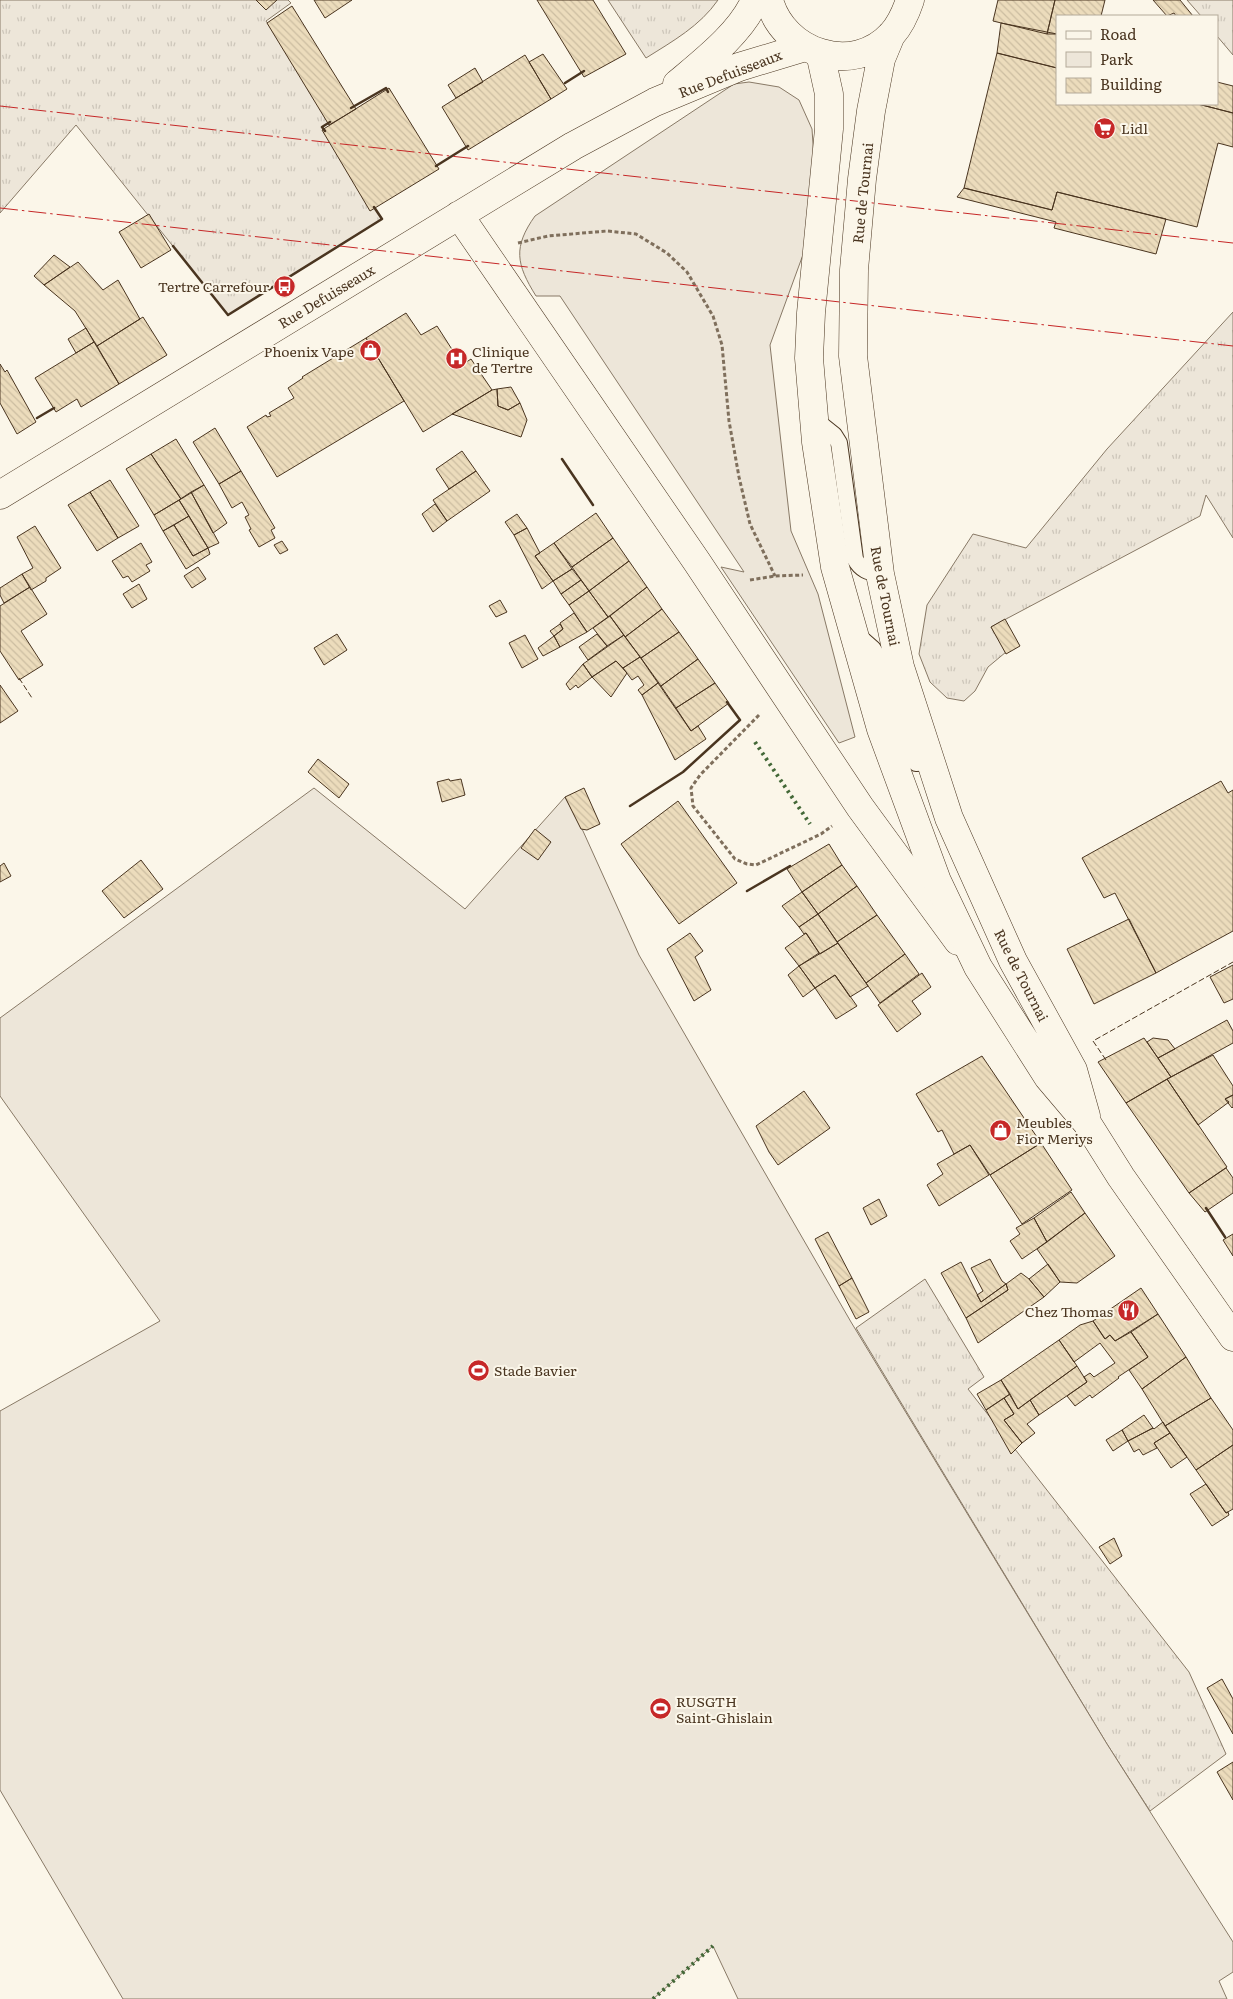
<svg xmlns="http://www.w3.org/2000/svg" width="1233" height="1999" font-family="Literata,serif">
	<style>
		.grass { fill: url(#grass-tufts); stroke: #887966 }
		.park { fill: #ede6d9; stroke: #887966 }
		.building { fill: url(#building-back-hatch); stroke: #4a3520 }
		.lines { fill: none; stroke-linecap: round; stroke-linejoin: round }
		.lane-casing { stroke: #4a3520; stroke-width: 18 }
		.secondary-casing { stroke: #4a3520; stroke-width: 29 }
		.primary-casing { stroke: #4a3520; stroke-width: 29 }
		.path { stroke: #7f6f5c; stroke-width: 3; stroke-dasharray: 4 2.5; stroke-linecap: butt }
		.lane { stroke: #fbf6e9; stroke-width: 16 }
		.secondary { stroke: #fbf6e9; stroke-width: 28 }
		.primary { stroke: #fbf6e9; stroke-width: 28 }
		.hedge { stroke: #436837; stroke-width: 4; stroke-dasharray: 2.5 4; stroke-linecap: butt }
		.fence { stroke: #4a3520; stroke-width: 1; stroke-dasharray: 6 2.5; stroke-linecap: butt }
		.wall { stroke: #4a3520; stroke-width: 2.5 }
		.power { stroke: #c62828; stroke-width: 1; stroke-dasharray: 18 4 2.5 4; stroke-linecap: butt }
		.labels { text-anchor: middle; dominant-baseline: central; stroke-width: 4; stroke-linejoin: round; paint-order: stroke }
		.street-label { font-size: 14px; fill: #4a3520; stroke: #fbf6e9 }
		.poi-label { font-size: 14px; fill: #4a3520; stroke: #fbf6e9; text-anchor: start }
	</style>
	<defs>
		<pattern id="grass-tufts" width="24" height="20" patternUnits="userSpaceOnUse" patternTransform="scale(1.25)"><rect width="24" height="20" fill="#ede6d9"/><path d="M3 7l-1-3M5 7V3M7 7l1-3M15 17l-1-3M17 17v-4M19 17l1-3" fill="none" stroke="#cdc6ba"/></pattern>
		<pattern id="building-back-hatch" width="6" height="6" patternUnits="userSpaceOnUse" patternTransform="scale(1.25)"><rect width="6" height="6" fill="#ecdcbc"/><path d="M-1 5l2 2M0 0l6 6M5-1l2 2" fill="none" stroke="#ccbda1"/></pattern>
	</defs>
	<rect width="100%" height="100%" fill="#fbf6e9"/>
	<path class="grass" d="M0 0H288L291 3 266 21 332 121 322 127 382 219 228 315 76 125 0 213Z
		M608 0H718C700 26 673 41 646 58Z
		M1187 0H1233V55L1217 36V16H1201Z
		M1233 312V538L1206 495 1200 516 991 627 1006 652 988 667 975 691 964 701 947 698 930 682 919 654 927 605 973 534 1026 548 1107 449Z
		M925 1279 984 1377 968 1389 1189 1672 1226 1754 1150 1811 1107 1744 856 1328Z"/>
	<path class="park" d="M749 82 779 87 799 100 812 129 814 159 808 241 770 345 791 531 818 594 855 737 839 743 721 567 744 572 560 296H536C516 264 513 247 535 216L734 84Z
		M314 788 465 909 565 797 583 831 639 955 851 1322 1107 1744 1233 1942V1972L1219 1981 1227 1999H738L713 1946 653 1999H123L0 1790V1411L160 1321 0 1096V1018Z"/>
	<path class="building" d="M256 0H277L266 10Z
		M314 0H352L325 18Z
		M537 0H593L626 54 584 77Z
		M998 0H1055L1047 34 993 21Z
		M1055 0H1105L1101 16H1057V34H1047Z
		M1153 0H1180L1193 16H1176L1174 13 1167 16Z
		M292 6 356 109 329 125 267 23Z
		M1001 23 1057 34V68L997 53Z
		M997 53 1057 68V104H1198L1233 113V147L1218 143 1197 227 1057 192 1052 210 964 188Z
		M543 54 567 89 551 99 529 62Z
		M525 55 551 99 468 150 442 107Z
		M475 68 483 82 456 98 448 85Z
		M1217 82 1233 86V113L1198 104H1217Z
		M389 88 439 169 370 211 322 130Z
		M964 188 1052 210 1057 192 1166 219 1156 254 1054 228 1056 222 957 197Z
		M149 214 171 250 141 268 119 232Z
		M54 255 70 267 44 285 34 276Z
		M78 262 103 290 118 280 140 319 97 346 75 311 44 285Z
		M406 313 421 335 437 326 462 365 471 359 492 390 423 432 366 338Z
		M143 317 167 355 119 384 97 346Z
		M86 328 94 342 76 353 68 339Z
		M366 338 404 401 277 477 247 427 266 415 267 417 271 416 269 413 294 398 288 388 303 378 302 377Z
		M94 342 119 384 81 407 77 399 56 412 35 378Z
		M0 364 5 372 7 370 36 422 17 434 0 403Z
		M511 387 520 403 508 410 498 406 497 389Z
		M497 389 498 406 508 410 520 403 527 420 521 437 452 414 492 390Z
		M215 428 241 471 219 484 193 442Z
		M176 439 204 485 181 499 151 454Z
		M462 451 476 471 449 489 436 469Z
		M151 454 181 499 154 515 126 469Z
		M241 471 275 528 271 530 275 538 259 547 249 530 251 529 245 517 249 515 242 502 232 508 219 484Z
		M476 471 490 491 447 521 433 500Z
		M110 480 139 526 118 538 90 492Z
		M204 485 227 523 213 533 191 492Z
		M90 492 118 538 97 551 68 505Z
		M191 492 219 543 208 548 179 500Z
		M179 500 189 516 163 531 154 515Z
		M435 504 447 521 433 532 422 514Z
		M596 513 613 538 572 567 554 543Z
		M517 514 527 528 514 535 505 522Z
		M189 516 208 548 193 556 174 525Z
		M174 525 193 556 208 548 210 554 186 569 163 531Z
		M35 526 61 568 46 578V581L31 590 22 574 33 568 17 537Z
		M527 528 540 553 535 556 553 581 542 589 514 535Z
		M613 538 629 561 589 591 572 567Z
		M282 541 288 550 280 554 274 545Z
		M141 543 152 562 146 565 150 571 132 582 128 576 123 578 112 561Z
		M554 543 572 569 553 581 535 556Z
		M629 561 647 587 608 617 589 591Z
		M198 567 206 579 192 588 184 576Z
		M572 569 581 580 561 594 553 581Z
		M22 574 30 587 4 603 0 595V588Z
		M581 580 589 591 569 605 561 594Z
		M139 584 147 599 132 608 123 594Z
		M30 587 47 614 21 631 43 665 19 680 0 651V606Z
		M647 587 662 609 625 637 610 616Z
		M589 591 608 617 587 632 569 605Z
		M500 600 507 612 496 617 489 606Z
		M662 609 679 632 641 658 625 637Z
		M574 613 587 632 560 647 554 636 563 629 560 623Z
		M610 616 624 635 607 646 593 628Z
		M1005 619 1020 646 1006 654 991 627Z
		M560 624 563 629 554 636 550 631Z
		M679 632 698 659 661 686 641 658Z
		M337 634 347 650 324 665 314 648Z
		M597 634 607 646 588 660 579 647Z
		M525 635 538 659 522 668 509 643Z
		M624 635 640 657 623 668 616 661 592 677 583 664Z
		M554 636 560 647 543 656 538 648Z
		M640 657 658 683 642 695 638 690 644 685 638 676 632 680 623 668Z
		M698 659 715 683 676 708 661 686Z
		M616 661 627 673 611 697 592 677Z
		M583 664 592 677 578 688 576 685 570 690 566 684Z
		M658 683 691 731 698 726 706 739 675 760 642 695Z
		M715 683 729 703 691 731 676 708Z
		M0 685 18 711 0 723Z
		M318 759 349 784 339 798 308 772Z
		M449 779 450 781 461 779 465 795 442 802 437 782Z
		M1221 781 1228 793 1233 790V931L1156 973 1115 893 1104 898 1082 858Z
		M584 788 600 824 587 830 581 829 565 797Z
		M678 801 737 883 679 924 621 844Z
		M535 829 551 842 538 860 521 848Z
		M829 844 842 865 802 892 787 869Z
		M141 860 163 889 124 918 102 891Z
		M4 863 11 876 0 882V866Z
		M842 865 857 886 818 914 802 892Z
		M857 886 877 915 837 942 818 914Z
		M802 892 818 914 799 927 782 906Z
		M818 914 838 943 820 954 806 933 804 934 799 927Z
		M877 915 905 954 866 983 837 942Z
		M1129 919 1156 973 1094 1004 1067 949Z
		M690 933 703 951 695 957 711 990 694 1001 667 949Z
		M806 933 819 953 799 966 785 948Z
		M838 943 868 986 850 997 835 975 815 988 799 966Z
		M905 954 919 974 880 1003 866 983Z
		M1233 965V999L1224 1003 1210 977Z
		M799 966 815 988 803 997 788 975Z
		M922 973 931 987 912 1001 921 1014 897 1032 878 1005Z
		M835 975 857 1006 836 1019 815 988Z
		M1227 1020 1233 1031V1043L1171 1077 1158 1058Z
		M1144 1038 1171 1077 1126 1103 1098 1062Z
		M1153 1038 1168 1040 1175 1049 1158 1058 1147 1042Z
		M1213 1055 1233 1086V1095L1225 1099 1229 1102 1198 1125 1167 1079Z
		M982 1056 1041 1143 990 1175 970 1145 954 1154 942 1130 938 1132 916 1094Z
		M1167 1079 1227 1167 1189 1193 1126 1103Z
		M804 1091 830 1128 778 1165 769 1152 756 1126Z
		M1233 1095V1107L1232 1108 1225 1099Z
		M1041 1143 1072 1190 1022 1224 990 1175Z
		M970 1145 989 1175 939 1206 927 1185 943 1174 937 1164Z
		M1226 1168 1233 1178V1193L1205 1212 1189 1193Z
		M1071 1192 1085 1213 1047 1242 1034 1218Z
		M879 1199 887 1216 871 1225 863 1208Z
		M1085 1213 1115 1256 1077 1283 1060 1282 1037 1249Z
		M1034 1218 1047 1242 1022 1259 1010 1241 1020 1234 1016 1228Z
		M828 1232 852 1278 839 1286 815 1239Z
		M1233 1234V1256L1223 1240Z
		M990 1259 1002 1281 1006 1284 981 1302 977 1295 983 1291 971 1268Z
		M961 1262 981 1302 1006 1284 1008 1290 966 1318 941 1273Z
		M1048 1264 1060 1282 1044 1297 1029 1279Z
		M1021 1273 1029 1279 1044 1297 978 1343 966 1318 1008 1290 1006 1284Z
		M852 1278 869 1312 856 1319 839 1286Z
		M1141 1288 1158 1314 1115 1341 1110 1335 1105 1339 1093 1321Z
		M1158 1314 1186 1357 1142 1389 1129 1370 1148 1357 1131 1332Z
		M1093 1321 1105 1339 1110 1335 1115 1341 1131 1332 1148 1357 1118 1377 1119 1378 1092 1398 1090 1395 1075 1406 1067 1396 1087 1382 1084 1377 1090 1373 1094 1377 1115 1363 1100 1343 1074 1362 1059 1340 1080 1325Z
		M1059 1340 1077 1366 1018 1409 1001 1380Z
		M1186 1357 1211 1398 1165 1426 1142 1389Z
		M1077 1366 1087 1382 1039 1415 1030 1400Z
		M1001 1380 1010 1394 986 1410 977 1394Z
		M1010 1394 1018 1409 1030 1400 1039 1415 1027 1424 1035 1433 1022 1443 1004 1420 1014 1414 1004 1398Z
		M1004 1398 1014 1414 1004 1420 1022 1443 1011 1454 986 1410Z
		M1211 1398 1233 1430V1445L1196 1470 1165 1426Z
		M1144 1415 1153 1428 1128 1441 1122 1430Z
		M1163 1422 1170 1433 1154 1443 1157 1448 1143 1455 1139 1449 1134 1452 1128 1441 1153 1428 1154 1429Z
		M1122 1430 1128 1441 1113 1451 1106 1440Z
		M1170 1433 1187 1457 1171 1468 1154 1443Z
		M1233 1445V1509L1226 1513 1196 1470Z
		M1206 1484 1226 1513 1228 1512 1229 1515 1212 1526 1190 1494Z
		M1114 1538 1122 1556 1110 1564 1099 1547Z
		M1222 1679 1233 1699V1734L1207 1688Z
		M1233 1762V1800L1217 1772Z"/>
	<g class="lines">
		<defs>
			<path id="lane" d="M814 419 834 435 839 443 855 559C861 570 868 572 880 574
				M856 634 873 649 879 659 909 757 916 763 930 762"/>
			<path id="secondary" d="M677 84C703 62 742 32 755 0
				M459 215 697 562 860 807 958 941
				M0 495 573 146 655 102 739 67 805 47"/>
			<path id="primary" d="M769 0C783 53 853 77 892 34 901 24 906 12 910 0
				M891 35 881 59 871 111 862 179 854 270 853 356 880 574 900 667 949 818 1013 961 1073 1070 1086 1116
				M820 53 829 94V129L811 313 809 358 816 442 835 567 881 729 937 881 978 967 1048 1077 1087 1123 1121 1177 1233 1337"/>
		</defs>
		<use href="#lane" class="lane-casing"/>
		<use href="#secondary" class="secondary-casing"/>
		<use href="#primary" class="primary-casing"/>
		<path class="path" d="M518 243 548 236 607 231 636 234 667 253 687 272 713 316 722 345 729 421 739 477 750 524 775 576
			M750 580 775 576 803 575
			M759 715 700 775 691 788 693 806 735 859 747 864 756 865 821 834 832 826"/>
		<use href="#lane" class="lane"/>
		<use href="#secondary" class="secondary"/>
		<use href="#primary" class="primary"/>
		<path class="hedge" d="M755 742 810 824
			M653 1999 713 1946"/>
		<path class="fence" d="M19 678 32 698
			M1106 1060 1093 1041 1233 962"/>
		<path class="wall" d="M565 83 584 71
			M351 108 386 88 388 92
			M325 131 322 127 330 122
			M436 166 468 146
			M173 246 228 315 382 219 374 207
			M37 418 54 408
			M562 459 593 505
			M630 806 683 772 740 720 727 702
			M747 891 790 866
			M1206 1208 1225 1237"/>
		<path class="power" d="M0 106 1233 243
			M0 208 1233 346"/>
	</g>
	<defs>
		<symbol id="supermarket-disc" viewBox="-11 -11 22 22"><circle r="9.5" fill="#c62828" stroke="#fbf6e9"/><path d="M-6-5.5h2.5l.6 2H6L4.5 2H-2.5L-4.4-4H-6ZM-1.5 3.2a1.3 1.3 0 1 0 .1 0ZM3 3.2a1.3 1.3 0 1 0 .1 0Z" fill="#fff"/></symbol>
		<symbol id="bus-disc" viewBox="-11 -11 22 22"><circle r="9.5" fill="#c62828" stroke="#fbf6e9"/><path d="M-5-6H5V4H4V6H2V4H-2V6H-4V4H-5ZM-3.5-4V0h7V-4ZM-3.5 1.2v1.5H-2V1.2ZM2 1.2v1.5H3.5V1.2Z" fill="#fff"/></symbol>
		<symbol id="shop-disc" viewBox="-11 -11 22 22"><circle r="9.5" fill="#c62828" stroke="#fbf6e9"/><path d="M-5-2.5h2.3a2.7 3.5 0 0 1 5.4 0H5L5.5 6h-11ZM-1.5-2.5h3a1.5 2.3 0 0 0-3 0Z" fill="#fff"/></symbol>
		<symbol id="hospital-disc" viewBox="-11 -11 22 22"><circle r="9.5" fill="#c62828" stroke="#fbf6e9"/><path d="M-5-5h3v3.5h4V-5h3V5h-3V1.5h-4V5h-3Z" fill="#fff"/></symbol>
		<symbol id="restaurant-disc" viewBox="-11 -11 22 22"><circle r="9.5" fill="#c62828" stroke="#fbf6e9"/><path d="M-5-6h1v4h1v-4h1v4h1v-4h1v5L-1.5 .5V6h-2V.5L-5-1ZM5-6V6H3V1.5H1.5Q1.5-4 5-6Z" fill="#fff"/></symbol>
		<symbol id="stadium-disc" viewBox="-11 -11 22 22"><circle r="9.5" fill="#c62828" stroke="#fbf6e9"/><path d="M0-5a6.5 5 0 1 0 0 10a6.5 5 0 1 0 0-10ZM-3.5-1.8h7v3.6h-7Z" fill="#fff"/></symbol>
	</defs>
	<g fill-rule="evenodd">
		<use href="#supermarket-disc" x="1092" y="116" width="25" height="25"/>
		<use href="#bus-disc" x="272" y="274" width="25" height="25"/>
		<use href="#shop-disc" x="358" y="338" width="25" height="25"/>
		<use href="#hospital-disc" x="444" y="346" width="25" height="25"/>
		<use href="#shop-disc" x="988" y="1118" width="25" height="25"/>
		<use href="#restaurant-disc" x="1116" y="1298" width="25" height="25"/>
		<use href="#stadium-disc" x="466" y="1358" width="25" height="25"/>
		<use href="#stadium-disc" x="648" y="1696" width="25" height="25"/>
	</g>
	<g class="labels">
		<g class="street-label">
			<text transform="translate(730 73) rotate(-21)">Rue Defuisseaux</text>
			<text transform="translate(862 193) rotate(-84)">Rue de Tournai</text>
			<text transform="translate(326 296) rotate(-31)">Rue Defuisseaux</text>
			<text transform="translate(886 596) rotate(79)">Rue de Tournai</text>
			<text transform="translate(1022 975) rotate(63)">Rue de Tournai</text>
		</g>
		<g class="poi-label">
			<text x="1121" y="128">Lidl</text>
			<text x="269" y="286" text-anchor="end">Tertre Carrefour</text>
			<text x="354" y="351" text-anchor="end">Phoenix Vape</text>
			<text x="472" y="351">Clinique<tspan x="472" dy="16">de Tertre</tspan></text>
			<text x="1016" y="1122">Meubles<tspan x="1016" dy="16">Fior Meriys</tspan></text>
			<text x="1113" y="1311" text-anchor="end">Chez Thomas</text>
			<text x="494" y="1370">Stade Bavier</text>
			<text x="676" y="1701">RUSGTH<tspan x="676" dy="16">Saint-Ghislain</tspan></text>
		</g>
	</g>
	<rect x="1056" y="15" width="162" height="90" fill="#fbf6e9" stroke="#b4a999"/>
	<rect x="1066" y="31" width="25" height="8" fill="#fbf6e9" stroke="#b4a999"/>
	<text x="1100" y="40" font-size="15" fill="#4a3520">Road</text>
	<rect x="1066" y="52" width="25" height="15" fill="#ede6d9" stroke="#b4a999"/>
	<text x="1100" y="65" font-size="15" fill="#4a3520">Park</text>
	<rect x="1066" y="78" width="25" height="15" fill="url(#building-back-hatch)" stroke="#b4a999"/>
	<text x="1100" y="90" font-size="15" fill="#4a3520">Building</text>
</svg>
